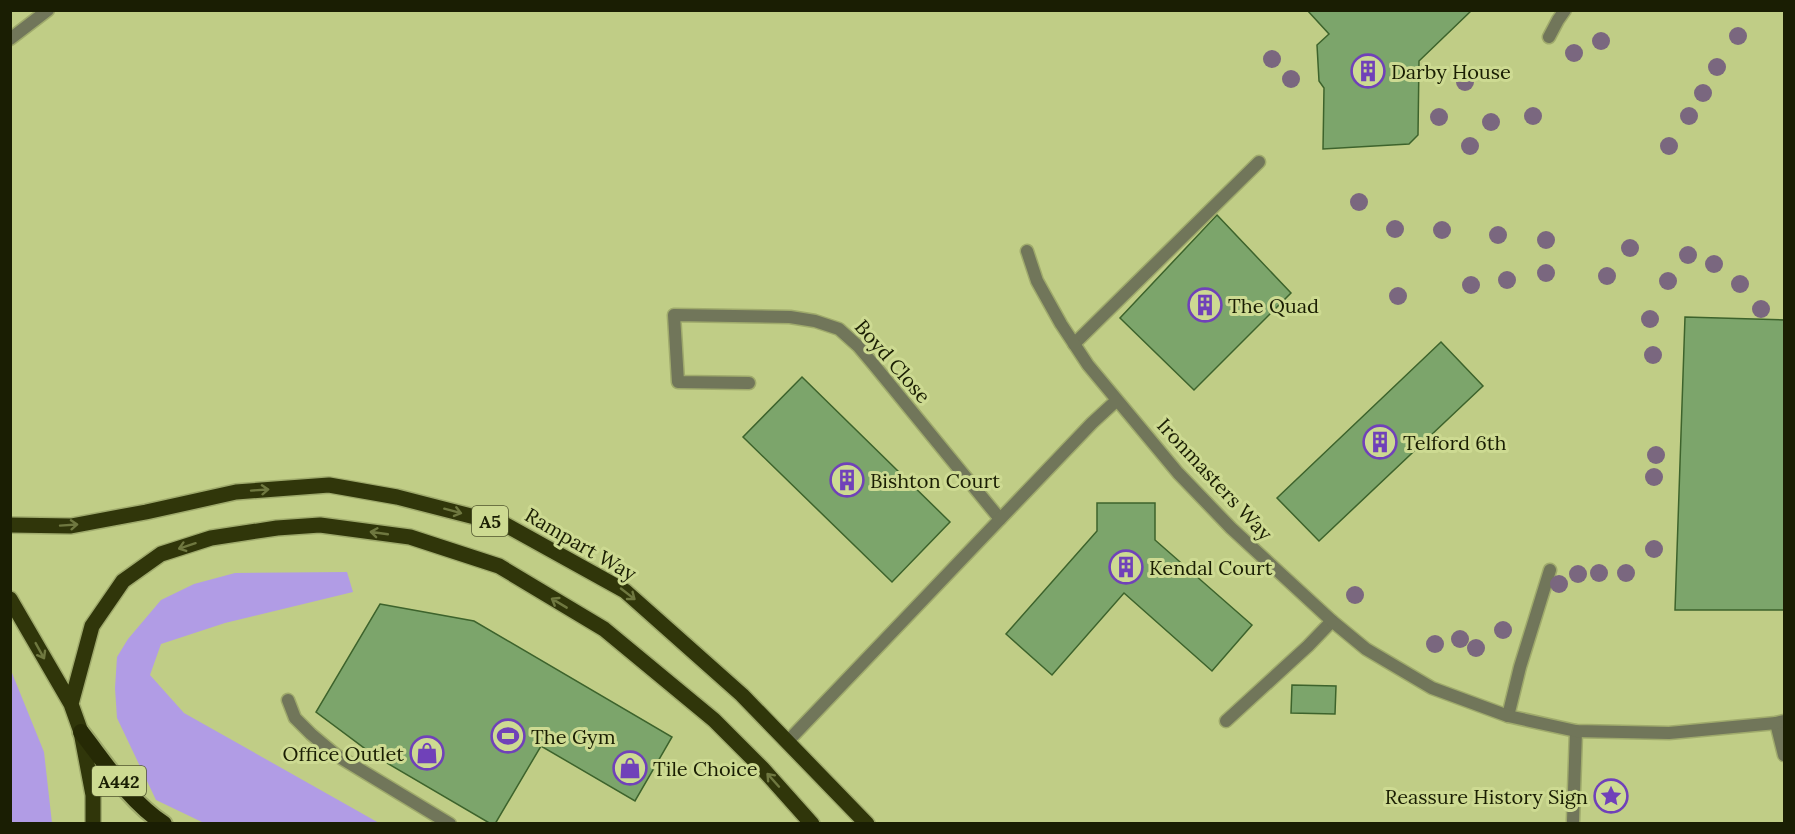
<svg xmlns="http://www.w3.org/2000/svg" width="1795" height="834" font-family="Lora,serif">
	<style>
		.green { fill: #b19ce5 }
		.building { fill: #7ca56b; stroke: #3d632c; stroke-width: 1.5 }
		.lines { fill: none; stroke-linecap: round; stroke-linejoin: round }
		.service-casing { stroke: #9faa6c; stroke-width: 15 }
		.tertiary-casing { stroke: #9faa6c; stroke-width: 15 }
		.primary-casing { stroke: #9faa6c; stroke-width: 18 }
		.trunk-casing { stroke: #9faa6c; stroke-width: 20 }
		.service { stroke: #71765a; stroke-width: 12 }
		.tertiary { stroke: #71765a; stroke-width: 12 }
		.primary { stroke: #30360a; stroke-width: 15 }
		.trunk { stroke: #262a05; stroke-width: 16 }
		.tree { fill: #7a677f }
		.oneway { stroke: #6f7840 }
		.labels { text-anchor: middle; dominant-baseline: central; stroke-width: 6; stroke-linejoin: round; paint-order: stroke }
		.shield { fill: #cdda92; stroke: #50562e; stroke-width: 1.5 }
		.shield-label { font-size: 18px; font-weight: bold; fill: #1a1e03 }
		.poi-label { font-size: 20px; fill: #1a1e03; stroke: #cdda92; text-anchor: start }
		.street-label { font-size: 20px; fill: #1a1e03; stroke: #cdda92 }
	</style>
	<rect width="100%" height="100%" fill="#c0cd86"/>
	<path class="green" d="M347 572 353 592 225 623 161 644 150 675 184 713 379 823H204L156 800 117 718 115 688 117 657 128 639 161 600 194 584 235 573Z
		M10 668 44 752 52 823H11Z"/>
	<path class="building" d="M1307 10H1472L1419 61 1418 135 1409 144 1323 149 1324 88 1319 81 1317 45 1329 34Z
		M1217 215 1291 293 1194 390 1120 318Z
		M1685 317 1785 320 1784 610H1675Z
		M1441 342 1483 386 1319 541 1277 498Z
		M802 377 950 522 892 582 743 437Z
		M1097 503H1155V540L1252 625 1212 671 1124 593 1052 675 1006 634 1097 531Z
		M380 604 474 621 672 737 635 801 541 746 495 824H491L375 756 316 712Z
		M1292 685 1336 686 1335 714 1291 713Z"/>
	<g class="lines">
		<defs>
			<path id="service" d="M1549 37 1558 20 1565 10
				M1074 344 1259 162
				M749 383 678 382 674 315 790 317 815 321 839 329 858 346 874 365 1000 519
				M288 700 295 718 311 734 336 755 450 824
				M1508 716 1520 667 1550 570
				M1226 721 1308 646 1332 621
				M1776 723 1784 755
				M1573 821 1576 731"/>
			<path id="tertiary" d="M10 39 48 10
				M1027 251 1037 281 1061 324 1088 365 1178 473 1231 528 1332 621 1366 649 1432 688 1508 716 1576 731 1669 733 1776 723 1784 721
				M788 741 1092 423 1117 400"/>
			<path id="primary" d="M10 525 71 526 146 512 236 492 329 485 397 497 506 525 625 591 742 695 867 824
				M10 599 71 704 81 732 93 795V824
				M71 704 92 626 123 581 161 554 211 538 277 528 320 525 410 537 499 566 604 629 714 720 762 768 812 824"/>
			<path id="trunk" d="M81 732C106 764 129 801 164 824"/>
		</defs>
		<use href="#service" class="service-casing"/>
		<use href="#tertiary" class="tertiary-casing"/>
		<use href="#primary" class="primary-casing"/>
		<use href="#trunk" class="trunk-casing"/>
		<use href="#service" class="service"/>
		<use href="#tertiary" class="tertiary"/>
		<use href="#primary" class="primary"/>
		<use href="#trunk" class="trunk"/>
	</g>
	<g class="tree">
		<circle cx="1738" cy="36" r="9"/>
		<circle cx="1601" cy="41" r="9"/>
		<circle cx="1574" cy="53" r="9"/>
		<circle cx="1272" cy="59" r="9"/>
		<circle cx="1717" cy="67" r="9"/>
		<circle cx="1291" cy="79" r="9"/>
		<circle cx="1465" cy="82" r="9"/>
		<circle cx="1703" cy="93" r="9"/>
		<circle cx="1533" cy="116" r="9"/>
		<circle cx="1689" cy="116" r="9"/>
		<circle cx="1439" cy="117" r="9"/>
		<circle cx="1491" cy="122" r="9"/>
		<circle cx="1470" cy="146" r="9"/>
		<circle cx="1669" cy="146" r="9"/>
		<circle cx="1359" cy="202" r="9"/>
		<circle cx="1395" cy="229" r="9"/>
		<circle cx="1442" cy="230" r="9"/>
		<circle cx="1498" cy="235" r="9"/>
		<circle cx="1546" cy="240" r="9"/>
		<circle cx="1630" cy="248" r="9"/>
		<circle cx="1688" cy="255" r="9"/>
		<circle cx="1714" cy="264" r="9"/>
		<circle cx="1546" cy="273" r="9"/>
		<circle cx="1607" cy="276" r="9"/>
		<circle cx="1507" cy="280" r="9"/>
		<circle cx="1668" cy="281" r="9"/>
		<circle cx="1740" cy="284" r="9"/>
		<circle cx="1471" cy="285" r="9"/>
		<circle cx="1398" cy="296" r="9"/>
		<circle cx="1761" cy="309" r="9"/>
		<circle cx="1650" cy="319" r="9"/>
		<circle cx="1653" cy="355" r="9"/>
		<circle cx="1656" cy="455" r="9"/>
		<circle cx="1654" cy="477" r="9"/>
		<circle cx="1654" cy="549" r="9"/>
		<circle cx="1599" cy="573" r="9"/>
		<circle cx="1626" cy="573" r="9"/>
		<circle cx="1578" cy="574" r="9"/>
		<circle cx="1559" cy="584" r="9"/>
		<circle cx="1355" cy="595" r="9"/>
		<circle cx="1503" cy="630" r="9"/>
		<circle cx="1460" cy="639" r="9"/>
		<circle cx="1435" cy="644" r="9"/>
		<circle cx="1476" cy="648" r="9"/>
	</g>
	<defs><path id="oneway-shaft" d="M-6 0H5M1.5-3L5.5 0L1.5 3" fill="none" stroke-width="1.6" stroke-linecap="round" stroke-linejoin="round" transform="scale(1.5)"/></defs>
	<g class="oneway">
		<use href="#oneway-shaft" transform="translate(260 490) rotate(-4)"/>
		<use href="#oneway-shaft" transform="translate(453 511) rotate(15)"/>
		<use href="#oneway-shaft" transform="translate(69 525) rotate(-4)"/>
		<use href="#oneway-shaft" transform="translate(379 533) rotate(-172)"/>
		<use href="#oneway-shaft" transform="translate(187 546) rotate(162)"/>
		<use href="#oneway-shaft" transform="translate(628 594) rotate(38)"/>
		<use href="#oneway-shaft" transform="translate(559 603) rotate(-149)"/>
		<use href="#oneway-shaft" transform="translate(40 651) rotate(61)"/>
		<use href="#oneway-shaft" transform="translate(773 780) rotate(-132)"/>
	</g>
	<defs>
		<symbol id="building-ring" viewBox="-11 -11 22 22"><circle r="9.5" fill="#cdda92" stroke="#7041b9" stroke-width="1.5"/><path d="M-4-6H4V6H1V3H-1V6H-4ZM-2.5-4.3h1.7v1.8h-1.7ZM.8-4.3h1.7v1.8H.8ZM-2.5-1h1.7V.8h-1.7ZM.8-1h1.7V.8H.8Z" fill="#7041b9"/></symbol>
		<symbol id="stadium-ring" viewBox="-11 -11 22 22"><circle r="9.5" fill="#cdda92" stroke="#7041b9" stroke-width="1.5"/><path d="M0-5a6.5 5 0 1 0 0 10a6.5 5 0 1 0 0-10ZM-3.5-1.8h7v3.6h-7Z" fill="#7041b9"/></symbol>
		<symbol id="shop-ring" viewBox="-11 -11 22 22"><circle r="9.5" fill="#cdda92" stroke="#7041b9" stroke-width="1.5"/><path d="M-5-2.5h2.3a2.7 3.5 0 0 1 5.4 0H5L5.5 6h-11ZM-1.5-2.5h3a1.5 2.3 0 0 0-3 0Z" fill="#7041b9"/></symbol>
		<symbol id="sight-ring" viewBox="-11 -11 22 22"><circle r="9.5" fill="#cdda92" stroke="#7041b9" stroke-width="1.5"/><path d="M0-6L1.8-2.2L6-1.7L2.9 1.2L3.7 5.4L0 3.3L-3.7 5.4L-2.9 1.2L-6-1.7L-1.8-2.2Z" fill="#7041b9"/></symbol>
	</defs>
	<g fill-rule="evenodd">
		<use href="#building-ring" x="1349" y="52" width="38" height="38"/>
		<use href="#building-ring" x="1186" y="286" width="38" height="38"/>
		<use href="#building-ring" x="1361" y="423" width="38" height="38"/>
		<use href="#building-ring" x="828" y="461" width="38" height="38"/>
		<use href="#building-ring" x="1107" y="548" width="38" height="38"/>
		<use href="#stadium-ring" x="489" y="717" width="38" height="38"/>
		<use href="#shop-ring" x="408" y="734" width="38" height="38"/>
		<use href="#shop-ring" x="611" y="749" width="38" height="38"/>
		<use href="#sight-ring" x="1592" y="777" width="38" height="38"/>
	</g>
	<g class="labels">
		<g class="shield">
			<rect x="472" y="506" width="36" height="30" rx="4.5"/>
			<rect x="92" y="766" width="54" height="30" rx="4.5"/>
		</g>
		<g class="shield-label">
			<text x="490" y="521">A5</text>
			<text x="119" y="781">A442</text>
		</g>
		<g class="poi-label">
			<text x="1391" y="71">Darby House</text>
			<text x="1228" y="305">The Quad</text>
			<text x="1403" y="442">Telford 6th</text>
			<text x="870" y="480">Bishton Court</text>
			<text x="1149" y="567">Kendal Court</text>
			<text x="531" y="736">The Gym</text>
			<text x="404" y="753" text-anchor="end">Office Outlet</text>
			<text x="653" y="768">Tile Choice</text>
			<text x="1588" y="796" text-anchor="end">Reassure History Sign</text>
		</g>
		<g class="street-label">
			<text transform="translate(893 361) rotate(49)">Boyd Close</text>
			<text transform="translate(1215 479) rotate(47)">Ironmasters Way</text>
			<text transform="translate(581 544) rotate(30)">Rampart Way</text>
		</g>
	</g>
	<rect width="1795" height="834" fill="none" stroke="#1a1e03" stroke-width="24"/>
</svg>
